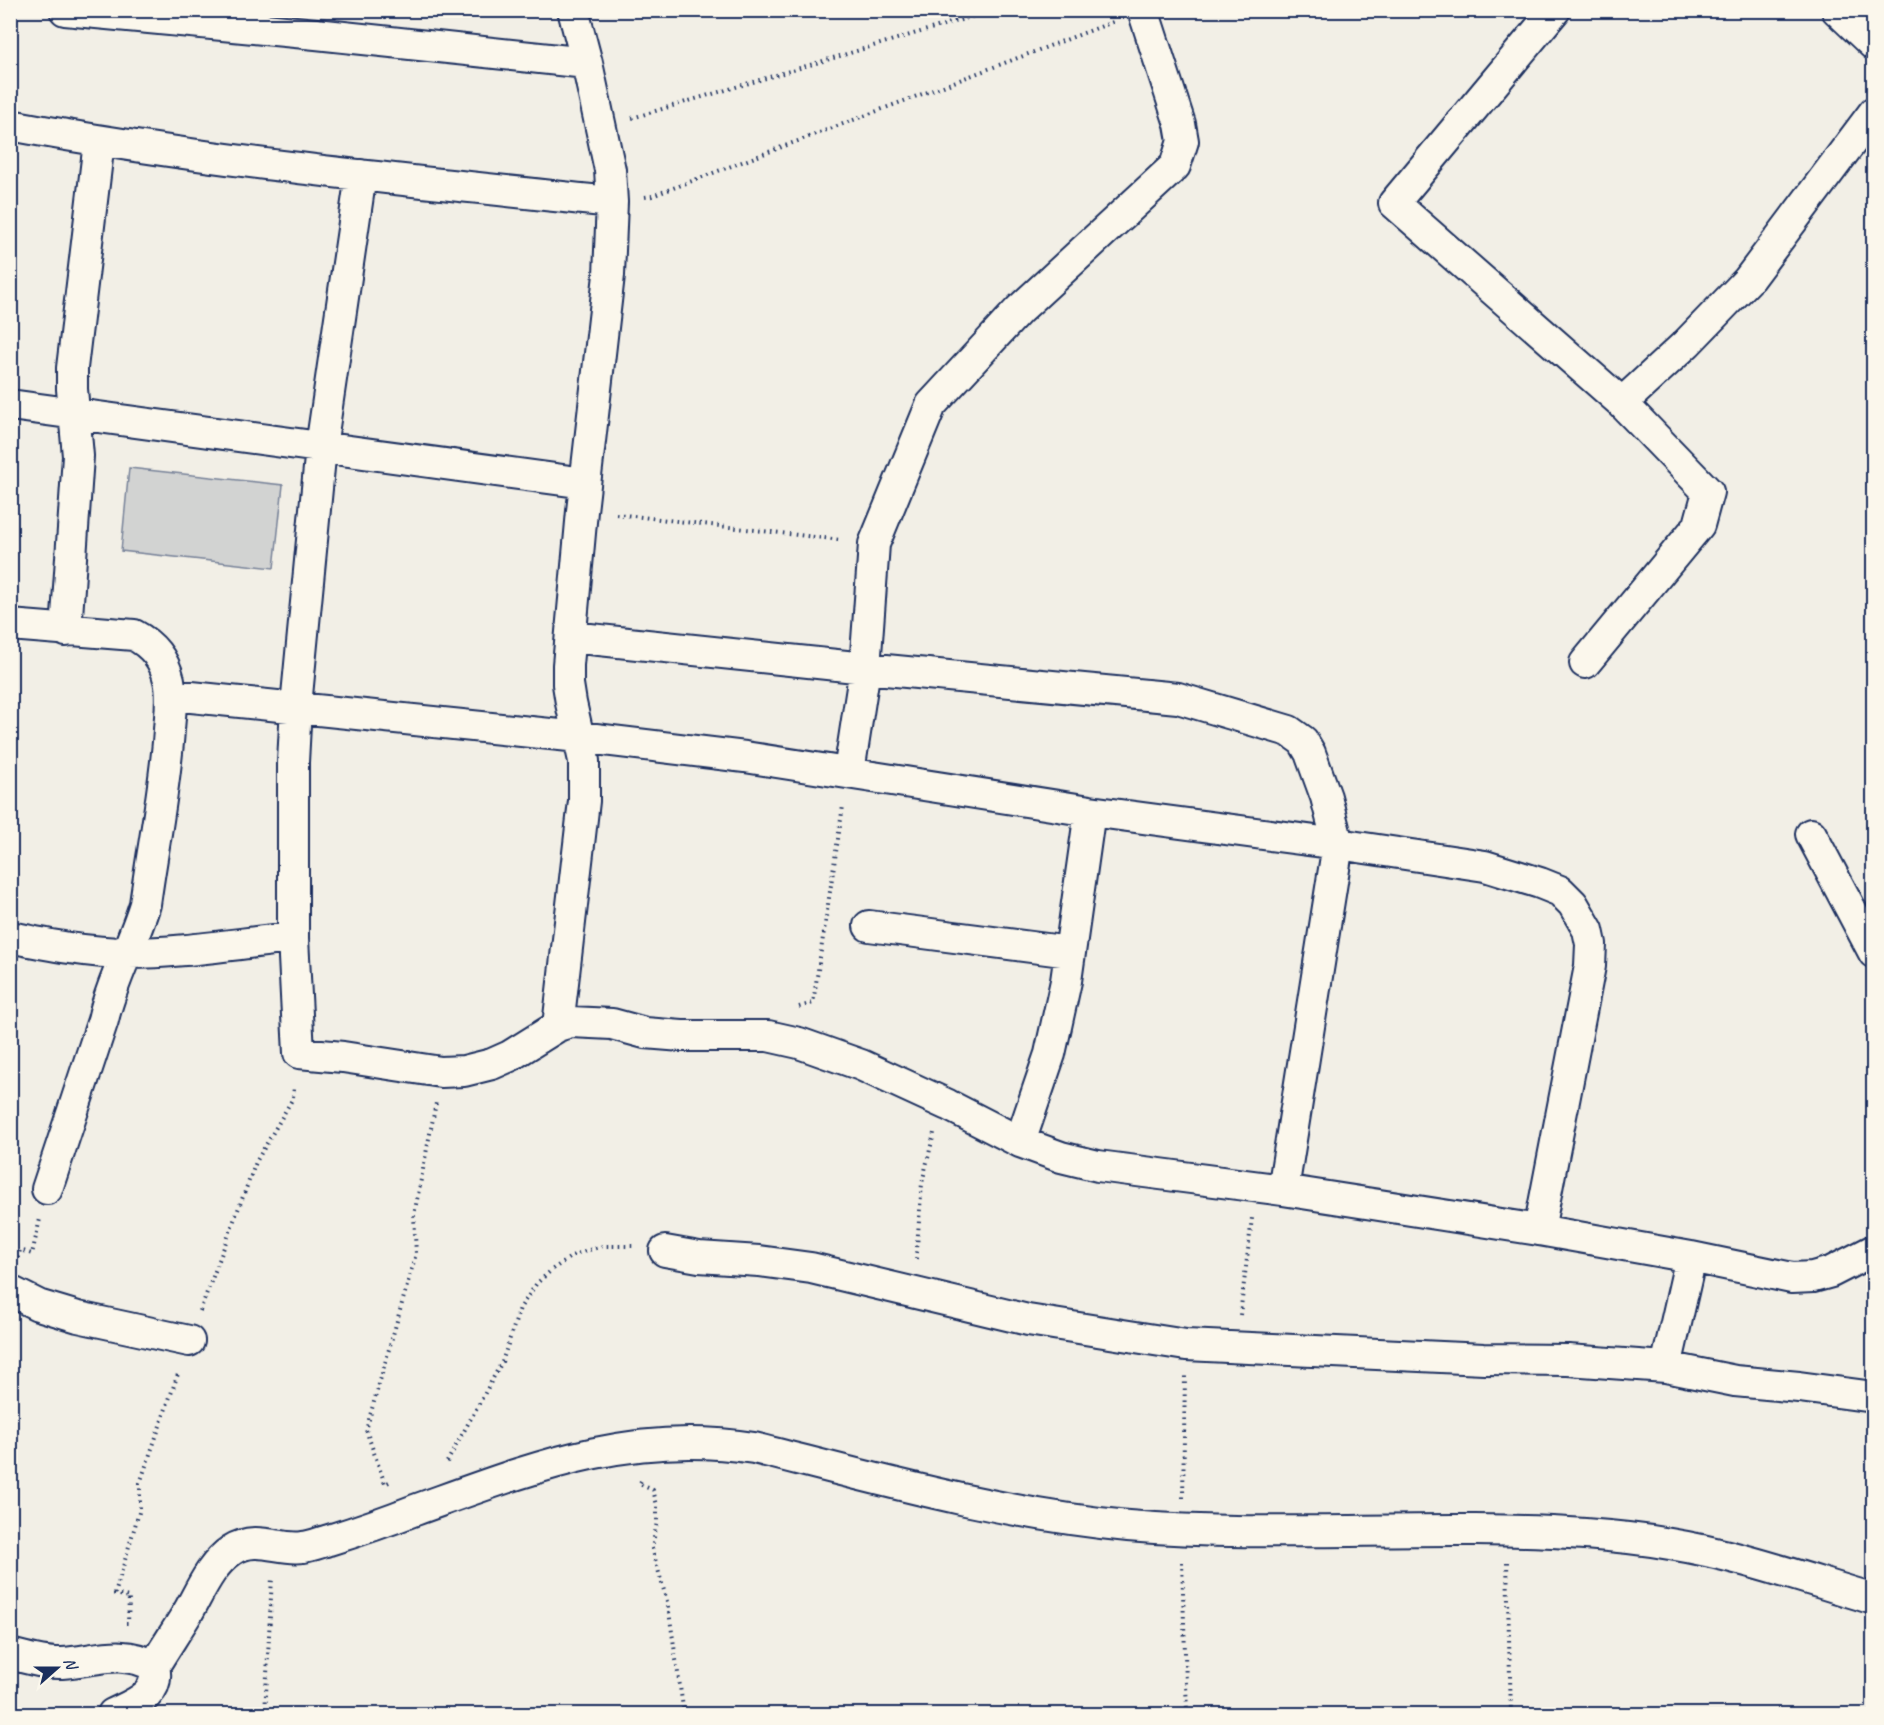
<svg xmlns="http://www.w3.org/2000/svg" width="1884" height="1725" font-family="Caveat,sans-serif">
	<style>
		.green { fill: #d2d3d2; stroke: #768198; stroke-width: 1.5 }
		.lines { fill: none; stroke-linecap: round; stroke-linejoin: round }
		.minor-casing { stroke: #1b2f5e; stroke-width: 34 }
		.path { stroke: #1b2f5e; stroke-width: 4; stroke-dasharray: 1.5 4.5; stroke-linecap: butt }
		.minor { stroke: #fbf7ec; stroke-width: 30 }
	</style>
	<rect width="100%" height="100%" fill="#f2efe6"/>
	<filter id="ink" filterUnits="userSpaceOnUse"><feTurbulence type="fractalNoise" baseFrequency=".0167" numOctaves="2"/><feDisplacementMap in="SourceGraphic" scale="12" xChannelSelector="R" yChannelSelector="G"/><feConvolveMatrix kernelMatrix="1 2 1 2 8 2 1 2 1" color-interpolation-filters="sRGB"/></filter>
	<g filter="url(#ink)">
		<path class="green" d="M129 468 283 485 274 568 121 551Z"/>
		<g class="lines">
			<defs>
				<path id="minor" d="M65 10 316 34 587 63
					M1555 10 1394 203 1622 403 1708 492 1699 525 1585 663
					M1837 10 1874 45
					M10 125C209 162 411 181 612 202
					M361 175 321 447 296 706 293 762V938L299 1053 343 1057 441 1072 464 1071 492 1064 510 1056 558 1026 571 1022 612 1024 645 1033 682 1036H768L799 1043 861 1065 948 1105 1020 1142 1061 1157 1098 1166 1283 1190 1539 1230 1691 1257 1792 1278 1813 1277 1831 1272 1874 1250
					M1622 403 1687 343 1748 280 1874 112
					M10 405 585 483
					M10 625 134 635C153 645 164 659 169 680 173 697 170 714 169 730 165 789 153 846 145 904 133 944 112 980 103 1020L47 1189
					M66 631 78 456 72 389V368L99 142
					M571 637 865 668 1178 698 1289 731 1303 741 1310 753 1326 797 1338 844 1283 1190
					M172 695 579 737 745 757 1090 811 1338 844 1485 866 1540 883 1560 891 1573 904 1588 930 1591 944 1590 966 1539 1230
					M849 772 865 668 874 544 931 405 1019 310 1175 166 1183 141 1180 124 1143 10
					M1811 834 1874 953
					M869 926 1070 952
					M10 937C49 945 89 953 129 953 184 953 239 943 293 938
					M558 1026 584 801V761L571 703 568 684V665L582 511 609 275 612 202 610 170 587 63 573 10
					M1020 1142 1050 1054 1066 981 1090 811
					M665 1251 699 1257 759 1261 811 1268 1028 1320 1186 1345 1484 1359 1568 1360 1666 1367 1735 1381 1799 1387 1874 1397
					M10 1291 38 1305 78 1317 189 1341
					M1666 1367 1691 1257
					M10 1654C26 1658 45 1664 62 1663 95 1661 122 1648 154 1666 161 1695 135 1703 113 1714
					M154 1666C165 1648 177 1630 188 1612 200 1591 211 1564 232 1550 257 1534 280 1551 303 1547 312 1546 321 1542 329 1540 358 1531 387 1521 415 1510 530 1469 629 1428 754 1448 877 1479 1000 1514 1128 1526 1280 1539 1433 1523 1585 1534 1613 1536 1642 1539 1670 1544 1739 1555 1806 1579 1874 1599"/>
			</defs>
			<use href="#minor" class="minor-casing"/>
			<path class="path" d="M632 118 994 10
				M645 197 652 196 1113 22
				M616 514 841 540
				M799 1007 813 1003 843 806
				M18 1258 20 1250 32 1254 40 1219
				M916 1259 922 1183 934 1133
				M200 1311 256 1162 293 1098 294 1086
				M1240 1315 1252 1218
				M447 1462 502 1362 520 1308 537 1283 553 1269 575 1254 603 1246H635
				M641 1481 639 1484 653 1490 657 1505V1522L652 1548 668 1605 684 1714
				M389 1482 385 1484 366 1430 416 1254 414 1215 436 1103
				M1183 1498 1185 1376
				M1182 1562 1187 1714
				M1507 1562 1511 1714
				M126 1623H128L129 1597 115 1594 140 1509V1483L179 1371
				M265 1714 272 1577"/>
			<use href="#minor" class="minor"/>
		</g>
	</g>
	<rect width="1884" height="1725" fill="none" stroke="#fbf7ec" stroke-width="36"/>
	<rect x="18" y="18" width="1848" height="1689" fill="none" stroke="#1b2f5e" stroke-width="2" filter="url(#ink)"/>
	<g transform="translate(57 1668) rotate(69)" stroke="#fbf7ec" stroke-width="4.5" paint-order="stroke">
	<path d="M0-4.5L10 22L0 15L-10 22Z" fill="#1b2f5e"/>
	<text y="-9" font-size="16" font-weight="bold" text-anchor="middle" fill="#1b2f5e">N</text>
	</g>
</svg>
